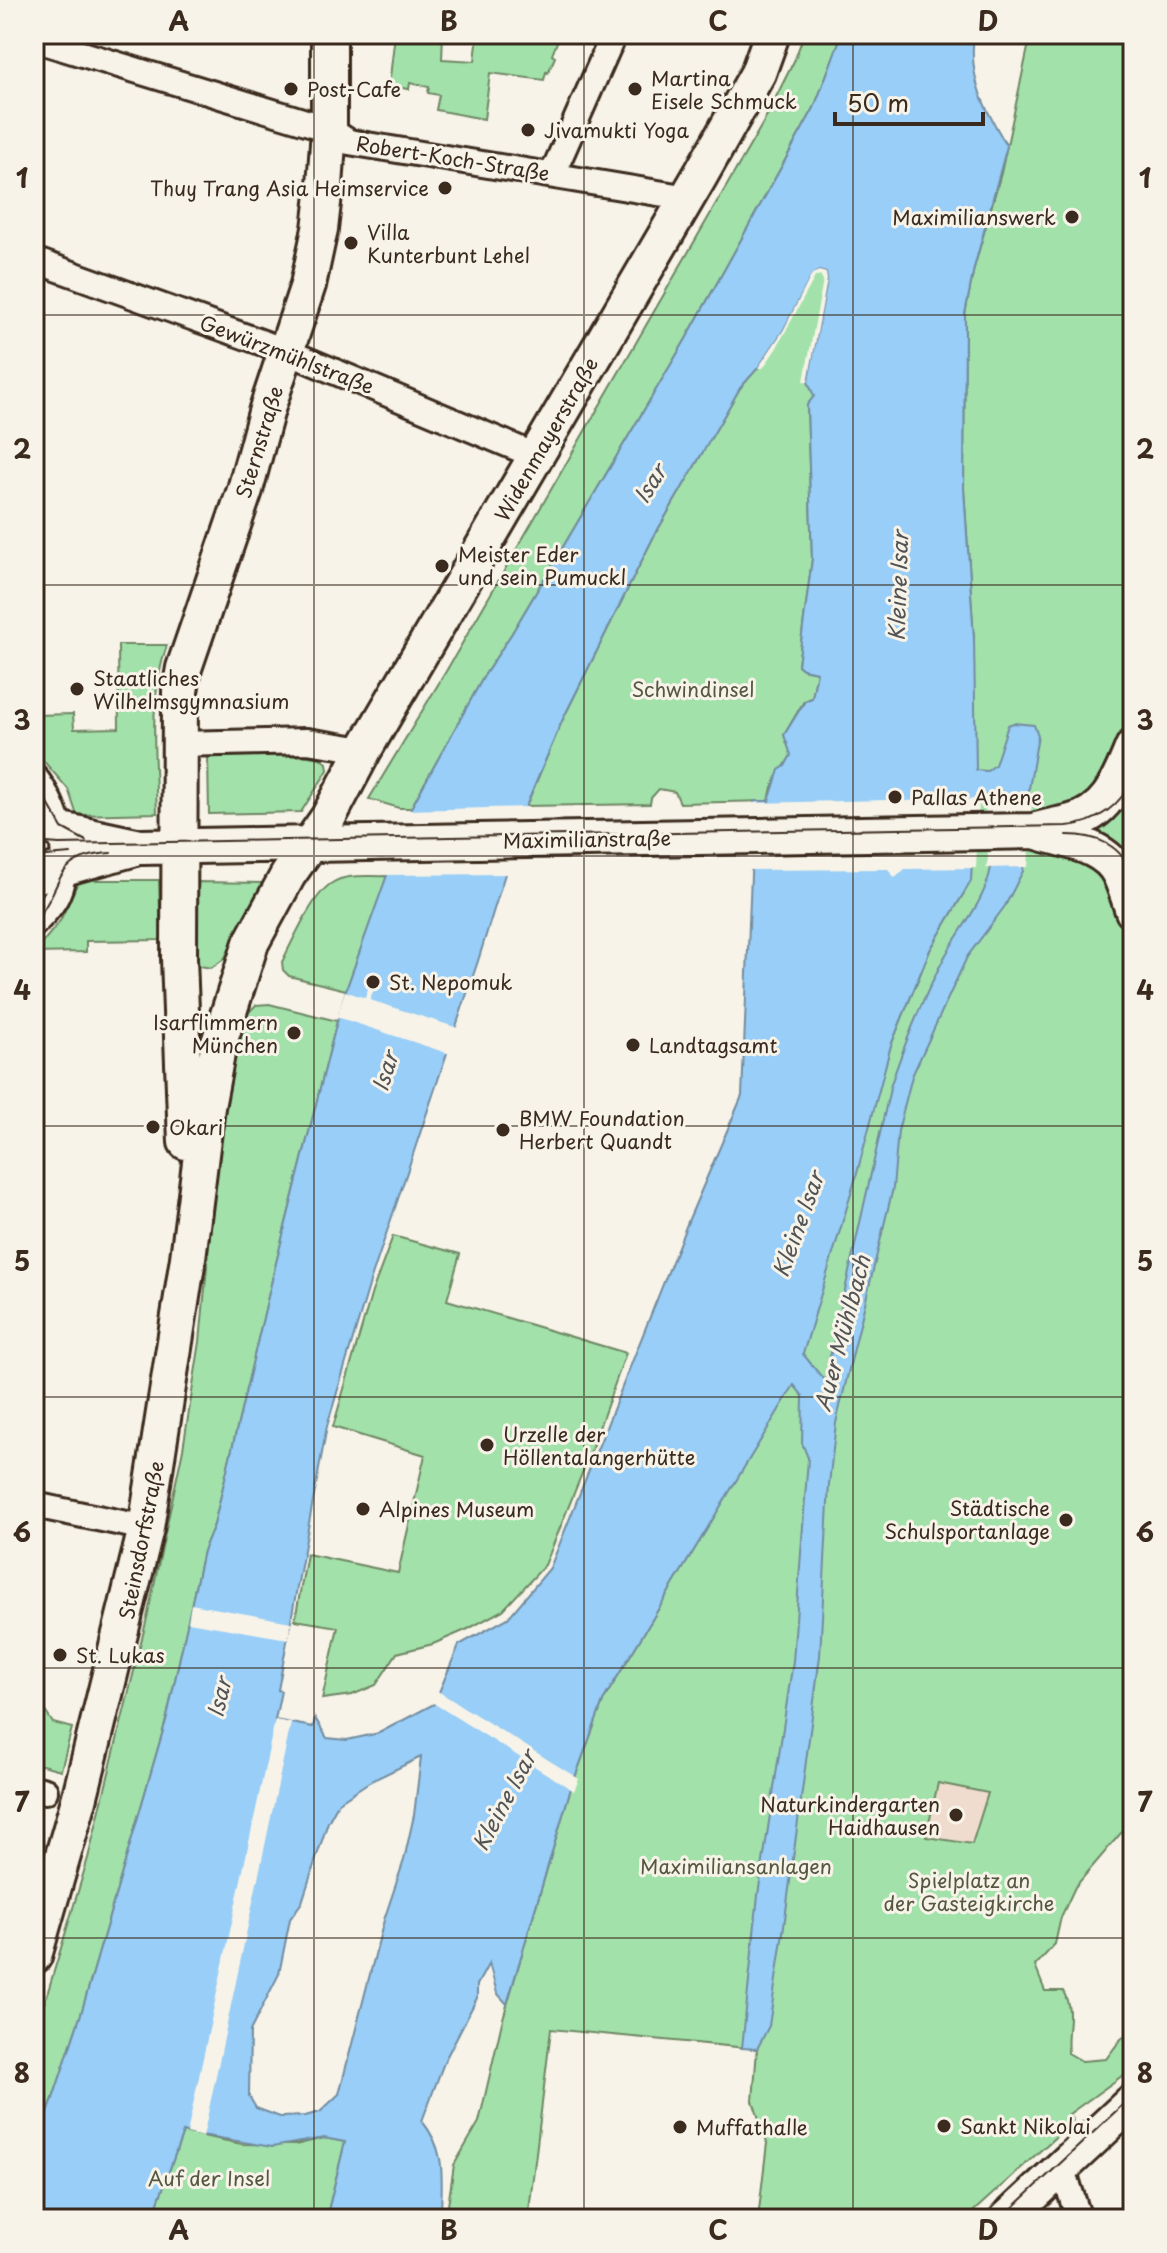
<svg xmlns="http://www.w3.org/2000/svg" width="1167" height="2253" font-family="'Playpen Sans',sans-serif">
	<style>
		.built { fill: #efdcce }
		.green { fill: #a2e2aa; stroke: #6e8664; stroke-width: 2; fill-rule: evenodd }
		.water { fill: #98cef7; stroke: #738ca0; stroke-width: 2; fill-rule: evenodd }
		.pier { fill: #f7f3e8 }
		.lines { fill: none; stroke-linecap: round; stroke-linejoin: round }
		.street-casing { stroke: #3b2a1e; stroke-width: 30 }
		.secondary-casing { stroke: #3b2a1e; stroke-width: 40 }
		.street { stroke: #f7f3e8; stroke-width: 24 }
		.secondary { stroke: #f7f3e8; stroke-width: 34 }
		.tram { stroke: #3b2a1e; stroke-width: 2 }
		.grid { fill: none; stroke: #3b2a1e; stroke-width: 2; stroke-opacity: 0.55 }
		.poi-dot { fill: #3b2a1e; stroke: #f7f3e8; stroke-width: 3 }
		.labels { text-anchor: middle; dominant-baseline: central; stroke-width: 6; stroke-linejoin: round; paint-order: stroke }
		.poi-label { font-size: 20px; fill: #3b2a1e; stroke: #f7f3e8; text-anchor: start }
		.street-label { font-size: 20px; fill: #3b2a1e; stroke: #f7f3e8 }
		.park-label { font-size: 20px; fill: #555841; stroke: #f7f3e8 }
		.water-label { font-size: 22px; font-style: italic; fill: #525354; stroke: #f7f3e8 }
		.neatline { fill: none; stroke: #3b2a1e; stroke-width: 3 }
		.grid-label { font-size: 26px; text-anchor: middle; font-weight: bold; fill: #3b2a1e }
	</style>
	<rect width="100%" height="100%" fill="#f7f3e8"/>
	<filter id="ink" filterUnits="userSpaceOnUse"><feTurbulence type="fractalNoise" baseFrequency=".0125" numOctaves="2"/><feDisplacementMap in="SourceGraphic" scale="16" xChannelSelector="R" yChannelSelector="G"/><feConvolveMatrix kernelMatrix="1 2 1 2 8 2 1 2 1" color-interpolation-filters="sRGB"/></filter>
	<g filter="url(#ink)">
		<path class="built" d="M938 1783 989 1793 972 1844 926 1837Z"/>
		<path class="green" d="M395 34H443L442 59 475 61 478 34 529 37 530 34H560L552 55 555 57 548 73 546 72 544 80 490 73 484 119 436 110 439 95 428 93 429 87 410 83 409 89 389 86Z
			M804 34H842L814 108 686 339 512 633 484 676 411 808H399L369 799 445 673 763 123 795 59Z
			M1031 34H1133V1819L1075 1887 1061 1917 1055 1944 1035 1966 1045 1991H1063C1075 2013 1065 2028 1068 2053L1082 2061 1106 2059 1121 2039 1133 2031V2068L1069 2114 1073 2121 965 2219H758L767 2143 753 2101 757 2049 551 2029 528 2219H446L454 2165 479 2122 502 2022 570 1791 604 1699 715 1515 876 1096 891 1045 930 950 971 881 974 639 964 489 965 314 974 268 1001 173ZM938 1783 988 1793 972 1844 926 1837Z
			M819 271 827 280 814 397 807 405 812 559 798 665 803 669 817 672 812 698 804 701 784 735 792 754 772 787 769 801 680 803 675 792 659 789 651 798 650 804 526 806 562 721 653 538 740 388 758 368 812 274Z
			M118 645H167C148 700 155 756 157 813L77 815 68 789 34 750V715L73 714 74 729 119 728Z
			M302 755 320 758 327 763 328 770 301 812 209 814 208 757Z
			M387 876 346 990 289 976 283 970 282 962C292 942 313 894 332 883 346 873 371 877 387 876Z
			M79 880H159L161 940 86 941V952L34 953 60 921Z
			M196 882 267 883 224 959 211 968 200 966 196 961Z
			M269 1004 337 1021 276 1263 214 1525 203 1551 167 1717 81 2014 34 2156V2038L88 1858 147 1618 183 1449 200 1342 222 1105 248 1013 256 1005Z
			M393 1236 460 1254 447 1300 626 1353 587 1461 545 1565 503 1610 468 1629 433 1644 397 1653 376 1685 352 1695 322 1699 338 1627 295 1620 307 1554 398 1573 425 1455 333 1427 372 1292Z
			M34 1703 40 1704 53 1723 72 1728 61 1770 34 1763Z
			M183 2132 242 2144 295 2145 324 2138 345 2142 326 2219H152Z"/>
		<path class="water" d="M842 34H974C968 79 985 109 1007 146L974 268 965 314 964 489 974 639 976 770 987 771 995 765 1008 725 1013 723 1034 725 1038 735 1028 795 1023 871 1005 906 967 957 912 1076 898 1131 893 1188 836 1423 829 1484 820 1656 785 1919 769 2026 757 2049 742 2048 758 1895 793 1661 808 1458 802 1443 803 1396 794 1385 604 1699 570 1791 507 2004 497 1993 489 1963 477 1985V1998L445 2060 422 2121C448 2153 441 2180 441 2219H326L345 2142 324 2138 272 2147 183 2132 152 2219H34V2156L81 2014 167 1717 203 1551 214 1525 276 1263 335 1029 346 990 411 808 484 676 512 633 686 339 814 108ZM819 271 826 273 827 280 808 382 814 396 807 405 812 559 798 665 803 669 817 672 812 698 805 701 784 735 791 755 785 766 779 770 769 801H754L742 1096 689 1219 550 1568 508 1618 459 1645 434 1704 379 1733 347 1740 327 1738 315 1718 313 1727 275 1720 281 1691 278 1690 327 1426 371 1279 478 961 526 806 562 721 653 538 740 388 758 368 783 331 812 275ZM988 795C991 820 996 851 989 876 981 906 959 930 944 958 923 998 906 1040 891 1084L828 1366 829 1377 824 1380 803 1354 856 1177 891 1045 930 950 971 881 975 797ZM421 1757 414 1815 404 1860 384 1920 339 2094 320 2112 305 2116 280 2117 256 2108 249 2096 250 2031 279 1974 290 1919 302 1902 328 1822 339 1802 369 1782Z"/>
		<path class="pier" d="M819 271 826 273 827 280 808 382 804 381 823 280 820 275 815 277 776 349 763 368H758L783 331 812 274Z
			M896 792 902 801 1032 798 1028 867 986 868 988 858 985 800H979L976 868 905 869 895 878 888 869 747 870 750 803 888 800Z
			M529 807 509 874 383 875 406 810Z
			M371 980 376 982 370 1000 458 1028 450 1054 337 1017 345 991 365 998Z
			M191 1604 291 1622 288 1639 188 1622Z
			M436 1690 579 1779 574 1791 430 1701Z
			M275 1720 291 1723 203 2137 187 2133Z"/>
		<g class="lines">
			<defs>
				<path id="street" d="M40 41 329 129 349 142 688 198
					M552 175 614 34
					M34 260 288 352 536 456
					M178 744 307 741 364 750
					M34 776C57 806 74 858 57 895 52 906 42 916 34 924
					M34 1505 146 1528
					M34 1788 45 1791
					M1062 2167 1079 2219"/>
				<path id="secondary" d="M34 824 141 847 1034 831C1046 827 1059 825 1071 822 1109 812 1119 780 1133 747
					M1038 832C1066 841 1106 845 1120 875 1125 886 1129 899 1133 911
					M34 876 132 849
					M186 1142 179 958 180 691 184 668 245 490 267 409 308 285 320 229 325 186 329 129V34
					M34 1956 79 1800 146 1528 188 1258 207 1107 219 1043 251 943 288 875 328 818 364 750 700 176 758 73 772 34
					M1007 2219 1133 2101"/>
			</defs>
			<use href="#street" class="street-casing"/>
			<use href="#secondary" class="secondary-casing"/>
			<use href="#street" class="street"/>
			<use href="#secondary" class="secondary"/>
			<path class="tram" d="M34 779 62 828 86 841
				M1067 835C1098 835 1121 845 1133 875
				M34 842 59 844 1067 826C1096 824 1122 805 1133 777
				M34 857 71 854
				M34 922C66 887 49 857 111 853
				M1001 2219 1133 2095"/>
		</g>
	</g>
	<path class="grid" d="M314 34V2219M584 34V2219M853 34V2219M34 315H1133M34 585H1133M34 856H1133M34 1126H1133M34 1397H1133M34 1668H1133M34 1938H1133"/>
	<g class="poi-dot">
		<circle cx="291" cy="89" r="8"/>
		<circle cx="635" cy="89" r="8"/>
		<circle cx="528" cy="130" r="8"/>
		<circle cx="445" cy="188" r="8"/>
		<circle cx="1072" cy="217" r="8"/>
		<circle cx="351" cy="243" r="8"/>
		<circle cx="442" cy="566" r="8"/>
		<circle cx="77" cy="689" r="8"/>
		<circle cx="895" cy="797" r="8"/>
		<circle cx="373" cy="982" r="8"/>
		<circle cx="294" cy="1033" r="8"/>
		<circle cx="633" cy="1045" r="8"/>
		<circle cx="153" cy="1127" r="8"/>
		<circle cx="503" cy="1130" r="8"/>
		<circle cx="487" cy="1445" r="8"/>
		<circle cx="363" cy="1509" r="8"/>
		<circle cx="1066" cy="1520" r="8"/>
		<circle cx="60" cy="1655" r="8"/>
		<circle cx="956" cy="1815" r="8"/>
		<circle cx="944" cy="2126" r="8"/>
		<circle cx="680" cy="2127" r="8"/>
	</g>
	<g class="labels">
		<g class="poi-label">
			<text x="651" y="78">Martina<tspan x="651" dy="23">Eisele Schmuck</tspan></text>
			<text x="307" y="89">Post-Cafe</text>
			<text x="544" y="130">Jivamukti Yoga</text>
			<text x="429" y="188" text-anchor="end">Thuy Trang Asia Heimservice</text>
			<text x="1056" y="217" text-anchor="end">Maximilianswerk</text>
			<text x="367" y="232">Villa<tspan x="367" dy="23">Kunterbunt Lehel</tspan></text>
			<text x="458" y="554">Meister Eder<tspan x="458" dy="23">und sein Pumuckl</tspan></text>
			<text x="93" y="678">Staatliches<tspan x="93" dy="23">Wilhelmsgymnasium</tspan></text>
			<text x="911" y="797">Pallas Athene</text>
			<text x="389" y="982">St. Nepomuk</text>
			<text x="278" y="1022" text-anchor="end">Isarflimmern<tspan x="278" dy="23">München</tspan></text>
			<text x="649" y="1045">Landtagsamt</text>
			<text x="519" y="1118">BMW Foundation<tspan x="519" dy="23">Herbert Quandt</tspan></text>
			<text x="169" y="1127">Okari</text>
			<text x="503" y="1434">Urzelle der<tspan x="503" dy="23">Höllentalangerhütte</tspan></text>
			<text x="1050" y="1508" text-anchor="end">Städtische<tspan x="1050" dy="23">Schulsportanlage</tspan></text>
			<text x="379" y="1509">Alpines Museum</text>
			<text x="76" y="1655">St. Lukas</text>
			<text x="940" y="1804" text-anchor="end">Naturkindergarten<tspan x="940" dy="23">Haidhausen</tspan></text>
			<text x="960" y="2126">Sankt Nikolai</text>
			<text x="696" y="2127">Muffathalle</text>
		</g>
		<g class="street-label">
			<text transform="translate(453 158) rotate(9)">Robert-Koch-Straße</text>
			<text transform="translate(287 354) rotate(21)">Gewürzmühlstraße</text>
			<text transform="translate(546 439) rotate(-60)">Widenmayerstraße</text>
			<text transform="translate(259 442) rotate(-73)">Sternstraße</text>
			<text transform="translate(587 839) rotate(-1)">Maximilianstraße</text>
			<text transform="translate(141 1540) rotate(-79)">Steinsdorfstraße</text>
		</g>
		<g class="park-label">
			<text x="693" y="689">Schwindinsel</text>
			<text x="736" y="1866">Maximiliansanlagen</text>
			<text x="969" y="1880">Spielplatz an<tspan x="969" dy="23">der Gasteigkirche</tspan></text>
			<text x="209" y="2178">Auf der Insel</text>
		</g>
		<g class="water-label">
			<text transform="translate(649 483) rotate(-58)">Isar</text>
			<text transform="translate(897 586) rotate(-88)">Kleine Isar</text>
			<text transform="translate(384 1071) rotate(-73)">Isar</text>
			<text transform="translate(797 1224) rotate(-70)">Kleine Isar</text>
			<text transform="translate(841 1333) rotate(-75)">Auer Mühlbach</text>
			<text transform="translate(218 1697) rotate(-77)">Isar</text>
			<text transform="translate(503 1800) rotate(-62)">Kleine Isar</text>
		</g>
	</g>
	<rect width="1167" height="2253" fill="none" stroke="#f7f3e8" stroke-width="88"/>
	<path d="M835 112v12h148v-12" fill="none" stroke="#3b2a1e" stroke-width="4"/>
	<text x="847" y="112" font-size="24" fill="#3b2a1e" stroke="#f7f3e8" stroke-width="6" paint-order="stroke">50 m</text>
	<rect x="44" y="44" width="1079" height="2165" class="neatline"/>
	<g class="grid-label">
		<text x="179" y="31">A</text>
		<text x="449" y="31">B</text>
		<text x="718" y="31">C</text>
		<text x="988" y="31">D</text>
		<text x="22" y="188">1</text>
		<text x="1145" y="188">1</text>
		<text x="22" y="459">2</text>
		<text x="1145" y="459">2</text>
		<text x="22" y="730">3</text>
		<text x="1145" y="730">3</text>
		<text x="22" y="1000">4</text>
		<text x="1145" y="1000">4</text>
		<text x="22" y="1271">5</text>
		<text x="1145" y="1271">5</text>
		<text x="22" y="1542">6</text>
		<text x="1145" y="1542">6</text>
		<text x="22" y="1812">7</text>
		<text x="1145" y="1812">7</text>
		<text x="22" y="2083">8</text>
		<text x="1145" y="2083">8</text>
		<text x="179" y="2240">A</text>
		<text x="449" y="2240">B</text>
		<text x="718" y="2240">C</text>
		<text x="988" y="2240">D</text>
	</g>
</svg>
